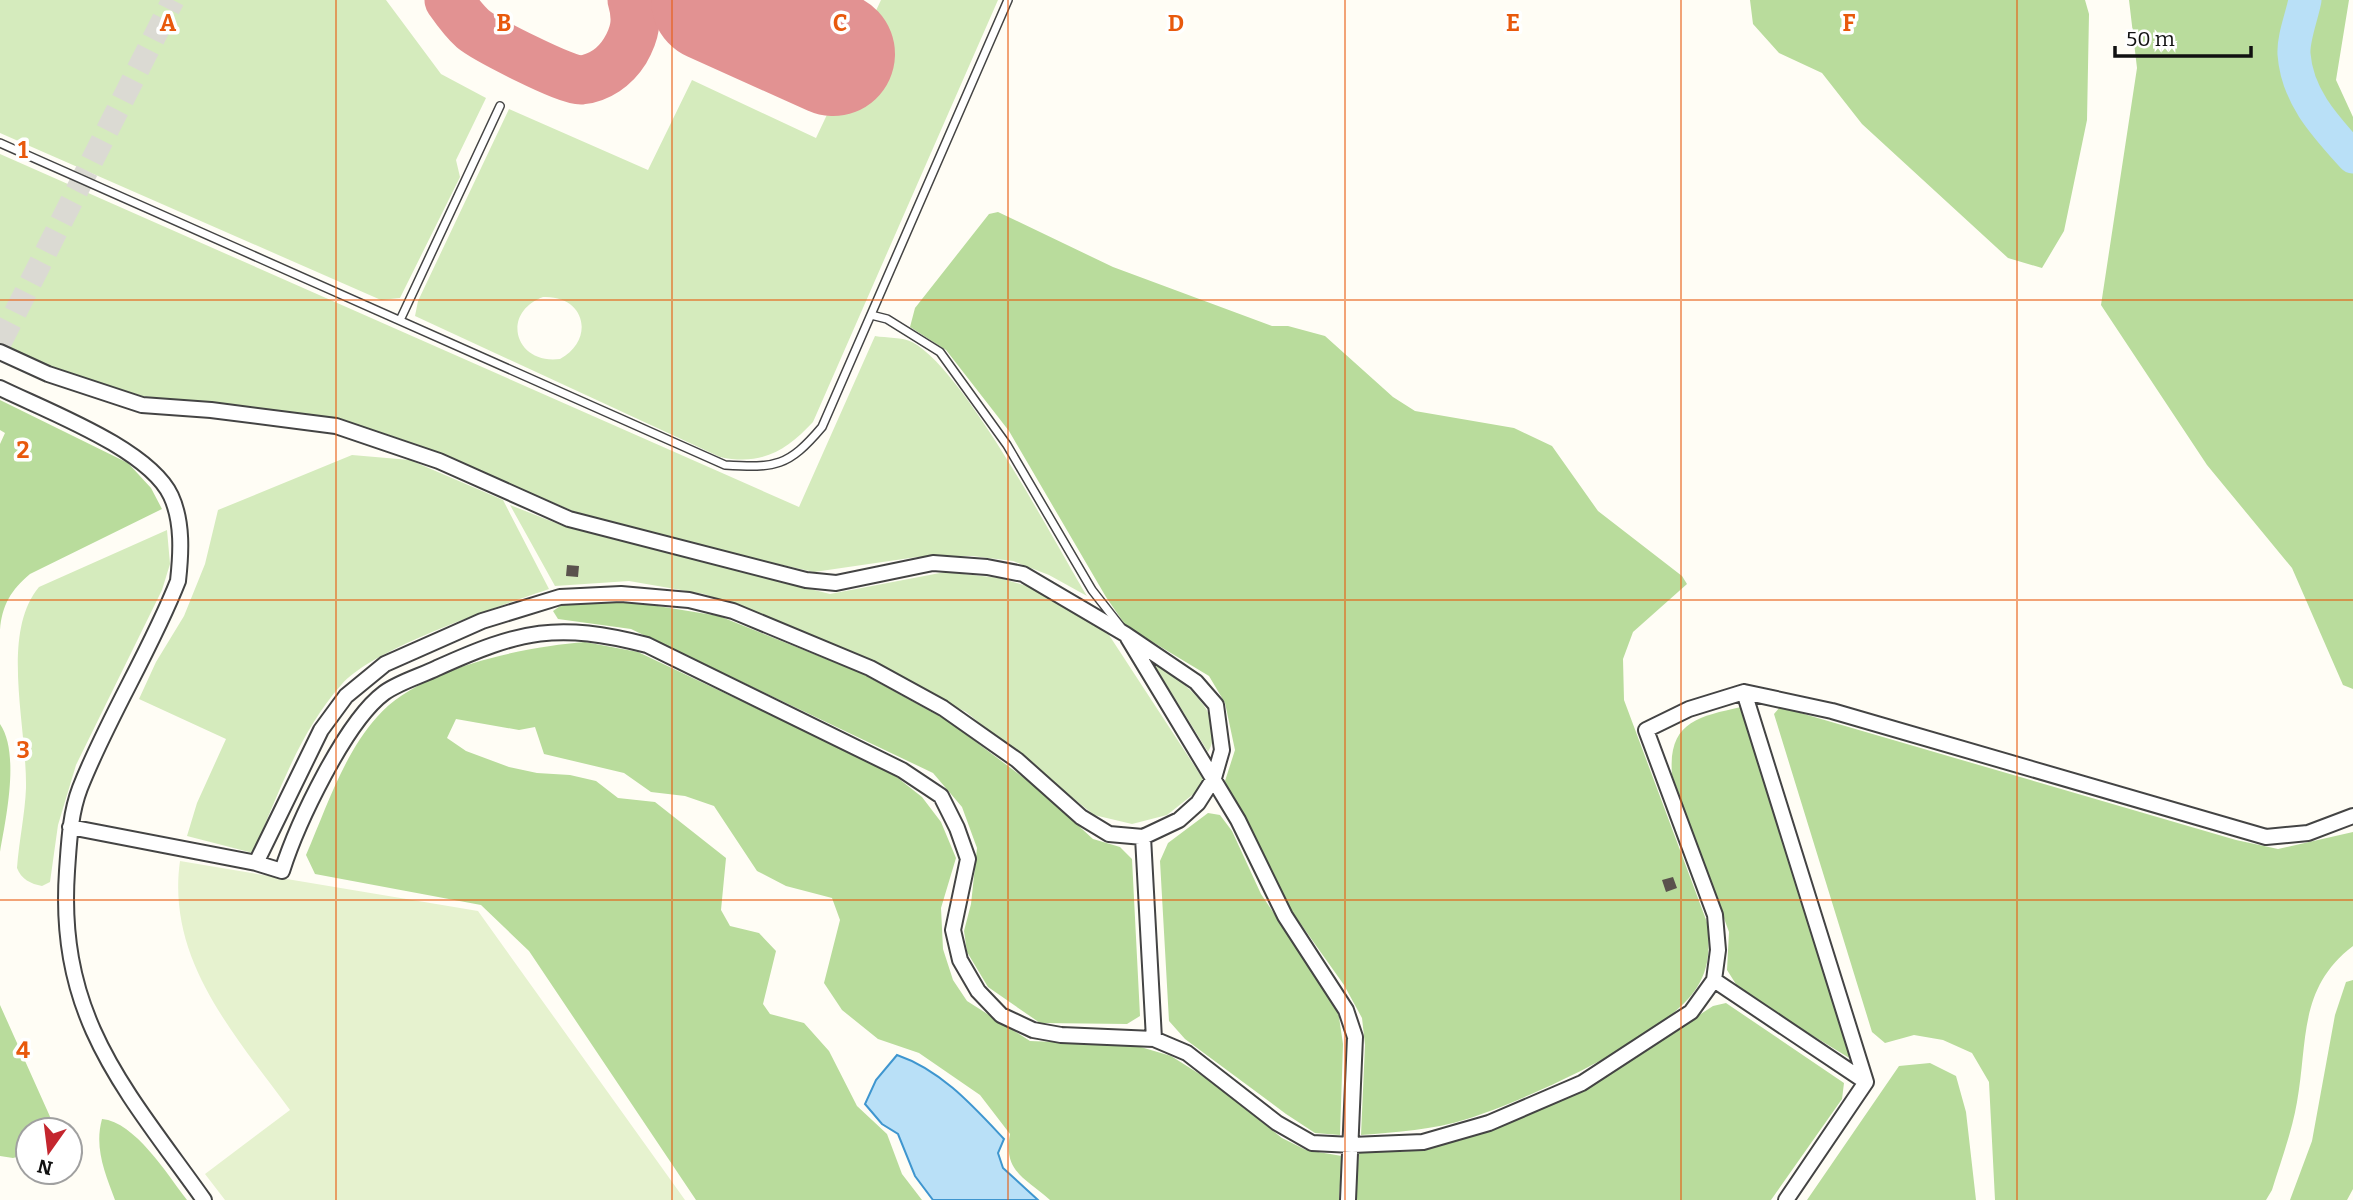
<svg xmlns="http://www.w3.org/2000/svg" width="2353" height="1200" font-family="Bitter,serif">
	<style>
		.green { fill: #d5ebbd; fill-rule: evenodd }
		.forest { fill: #b9dc9c }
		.pitch { fill: #e6f2cf }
		.water { fill: #b9e0f7; stroke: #3f96cf; stroke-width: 2 }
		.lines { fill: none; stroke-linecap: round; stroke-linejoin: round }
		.river { stroke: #b9e0f7; stroke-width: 33 }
		.taxiway { stroke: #e29292; stroke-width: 49 }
		.runway { stroke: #e29292; stroke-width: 124 }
		.building { fill: #5a524d }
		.primary-tunnel { stroke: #dbdad3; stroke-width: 23; stroke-dasharray: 23 11; stroke-linecap: butt }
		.lane-casing { stroke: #444; stroke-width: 10 }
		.street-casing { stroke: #444; stroke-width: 18 }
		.lane { stroke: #fff; stroke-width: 7 }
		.street { stroke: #fff; stroke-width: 14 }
		.grid { fill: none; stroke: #e8590c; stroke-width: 2; stroke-opacity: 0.55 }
		.grid-label { font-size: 23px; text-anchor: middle; font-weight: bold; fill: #e8590c; stroke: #fff; stroke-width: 7; stroke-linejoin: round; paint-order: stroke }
	</style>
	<rect width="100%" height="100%" fill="#fffdf5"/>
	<path class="green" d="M0 0H386L441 74 486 98 456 160 460 177 400 298 381 300 0 133Z
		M881 0H998L813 422C786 451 761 466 720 457L415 316 418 301 509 109 648 170 692 80 816 138ZM543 297C585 295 596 339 560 359 515 365 500 313 543 297Z
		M0 154 799 507 875 336C886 338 903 337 912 342 964 369 1053 540 1087 596L1049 575 1013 561 972 556 917 557 814 572 692 545 573 511 419 445 338 418 142 396 49 366 0 344Z
		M352 455 410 460 503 500 549 589C500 606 375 647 342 684 299 732 278 795 253 853L187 836 197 803 226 739 139 699 156 662 184 616 205 564 218 510Z
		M510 505 566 527 830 594 945 572 1000 578 1040 590 1109 635 1203 779 1196 792 1167 815 1132 824 1094 815 966 712 815 636 704 594 629 581 555 586Z
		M167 530 170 564 162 590 76 765 58 825 50 882 42 886C31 884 21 879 17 868 19 841 25 814 26 788 27 726 0 634 39 587Z
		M1150 658C1177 679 1231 712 1208 752Z"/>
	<path class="forest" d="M1750 0H2085L2089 14 2087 120 2064 231 2042 268 2008 258 1862 124 1822 73 1779 53 1753 24Z
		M2129 0H2349L2336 80 2353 117V689L2343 685 2292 568 2207 465 2101 305 2137 68Z
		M998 212 1113 267 1272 326H1288L1325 336 1393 397 1415 411 1514 428 1552 446 1598 511 1682 576 1687 584 1633 632 1623 659 1624 700 1708 925C1709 945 1710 964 1700 982 1675 1034 1522 1102 1467 1119 1433 1130 1397 1132 1361 1135L1365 1045 1362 1018 1344 985 1283 899 1225 781 1235 750 1225 703 1209 676 1126 626 1106 597 1009 431 946 350 910 327 915 308 989 214Z
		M0 400 128 463 151 488 162 509 30 574C11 590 2 605 0 630V444L5 433 0 430Z
		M627 601 719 616 861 673 948 721 1036 787 1093 839 1120 847 1132 859 1140 1016 1127 1024 1040 1023 988 987 967 952 964 931 971 904 977 848 962 807 933 773 631 629 558 619 553 611 566 602Z
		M585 642 638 652 889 771 922 797 941 822 956 858 941 908 943 949 953 980 967 1001 1030 1041 1134 1045 1171 1056 1209 1080 1282 1138 1306 1150 1342 1156 1339 1200H1050C1024 1177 1003 1171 1010 1134L980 1095 919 1053 878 1039 842 1010 824 983 840 920 832 898 786 886 757 871 714 806 685 796 651 792 624 773 544 754 535 727 519 730 456 719 447 738 466 751 509 767 537 773 570 775 596 781 618 798 655 802 726 858 721 910 730 926 759 933 776 951 763 1004 770 1014 804 1023 829 1051 857 1106 887 1134 902 1174 922 1200H696L529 951 481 905 315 874 306 855C326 809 343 755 377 717 419 668 523 647 585 642Z
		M1741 707 1851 1059 1741 992 1727 970 1729 932 1672 775C1668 723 1696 717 1741 707Z
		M1780 707 2236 840 2278 849 2353 832V946C2298 988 2308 1041 2297 1102 2292 1131 2281 1161 2272 1190L2266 1200H1995L1989 1082 1972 1053 1943 1040 1914 1035 1885 1043 1872 1032 1774 714Z
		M0 724C20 753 6 818 0 852Z
		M1208 813 1220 815 1232 831 1261 894 1338 1010 1343 1044 1340 1135 1315 1133 1286 1114 1185 1039 1169 1021 1160 861 1168 843Z
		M2353 980V1189L2347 1200H2290L2312 1141 2335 1015 2346 982Z
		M1726 1003 1844 1083 1842 1099 1771 1200H1355L1359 1152C1378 1151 1399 1153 1417 1150 1527 1131 1622 1065 1713 1006Z
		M0 1005 56 1130H28V1154L13 1158 0 1156Z
		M1930 1063 1956 1076 1966 1112 1976 1200H1807L1899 1066Z
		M102 1119C135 1122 167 1174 187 1200H115C105 1173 94 1148 102 1119Z"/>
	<path class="pitch" d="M180 861 478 911 685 1200H225L205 1174 290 1110C235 1035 166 960 180 861Z"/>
	<path class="water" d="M897 1055C941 1070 973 1106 1004 1139L998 1153 1003 1168 1038 1200H933L915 1176 898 1134 882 1124 865 1104 876 1080Z"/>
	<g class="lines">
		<path class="river" d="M2305 0C2302 16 2293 38 2294 54 2297 97 2326 127 2353 157"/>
		<path class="taxiway" d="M449 0C456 10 464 21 473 29 485 39 569 82 581 80 599 78 615 67 625 51 635 34 638 20 632 0"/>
		<path class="runway" d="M713 0 833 54"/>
	</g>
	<path class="building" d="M567 565 579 566 578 577 566 576Z
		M1673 877 1677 888 1666 892 1662 880Z"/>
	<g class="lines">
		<path class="primary-tunnel" d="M0 343 173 0"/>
		<defs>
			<path id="lane" d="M0 143 725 465C776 468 788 467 822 427L1008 0
				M871 315 887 319 940 352 1007 445 1092 590 1121 627
				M401 318 500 106"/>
			<path id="street" d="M0 352 48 374 142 405 211 410 336 426 439 461 569 519 806 580 836 583 933 563 987 567 1023 574 1125 634 1196 682 1216 705 1222 750 1214 778 1198 803 1179 820 1143 837 1109 834 1081 817 1017 760 943 708 870 668 733 611 689 600 621 594 560 597 482 621 385 664 346 696 321 730 256 863 70 827
				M0 388C47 411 149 449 171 496 183 522 181 554 178 581 150 652 108 717 80 788 70 814 69 843 67 871 57 1018 125 1089 204 1200
				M1128 638 1238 820 1285 916 1346 1010 1355 1037 1348 1200
				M1744 692 1866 1082
				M1143 837 1154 1039
				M256 863 282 871C297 824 345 722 384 693 399 682 421 676 437 668 521 630 557 622 647 645L902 770 941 796 957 828 968 859 953 930 960 960 978 991 1001 1015 1033 1030 1061 1035 1154 1039 1187 1053 1277 1123 1312 1143 1352 1145 1423 1142 1489 1123 1582 1083 1691 1012 1714 980 1718 950 1715 915 1646 730 1689 709 1744 692 1832 711 2266 837 2308 833 2353 816
				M1714 980 1866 1082
				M1786 1200 1866 1082"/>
		</defs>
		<use href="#lane" class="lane-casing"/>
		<use href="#street" class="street-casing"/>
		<use href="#lane" class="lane"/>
		<use href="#street" class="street"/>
	</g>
	<path class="grid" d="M336 0V1200M672 0V1200M1008 0V1200M1345 0V1200M1681 0V1200M2017 0V1200M0 300H2353M0 600H2353M0 900H2353"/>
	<g class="grid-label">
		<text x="168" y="31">A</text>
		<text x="504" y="31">B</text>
		<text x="840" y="31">C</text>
		<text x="1176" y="31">D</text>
		<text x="1513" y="31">E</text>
		<text x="1849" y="31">F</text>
		<text x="23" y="158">1</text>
		<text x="23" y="458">2</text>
		<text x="23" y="758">3</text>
		<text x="23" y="1058">4</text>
	</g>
	<g transform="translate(49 1151) rotate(194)"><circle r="33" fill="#ffffff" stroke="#a0a0a0" stroke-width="2"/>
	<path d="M0-5L12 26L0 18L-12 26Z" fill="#c4262e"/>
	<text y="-10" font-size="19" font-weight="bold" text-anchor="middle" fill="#111111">N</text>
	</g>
	<path d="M2115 46v10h136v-10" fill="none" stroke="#111111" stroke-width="3.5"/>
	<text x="2126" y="46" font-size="21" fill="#111111" stroke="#ffffff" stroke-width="5" paint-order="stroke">50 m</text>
</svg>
